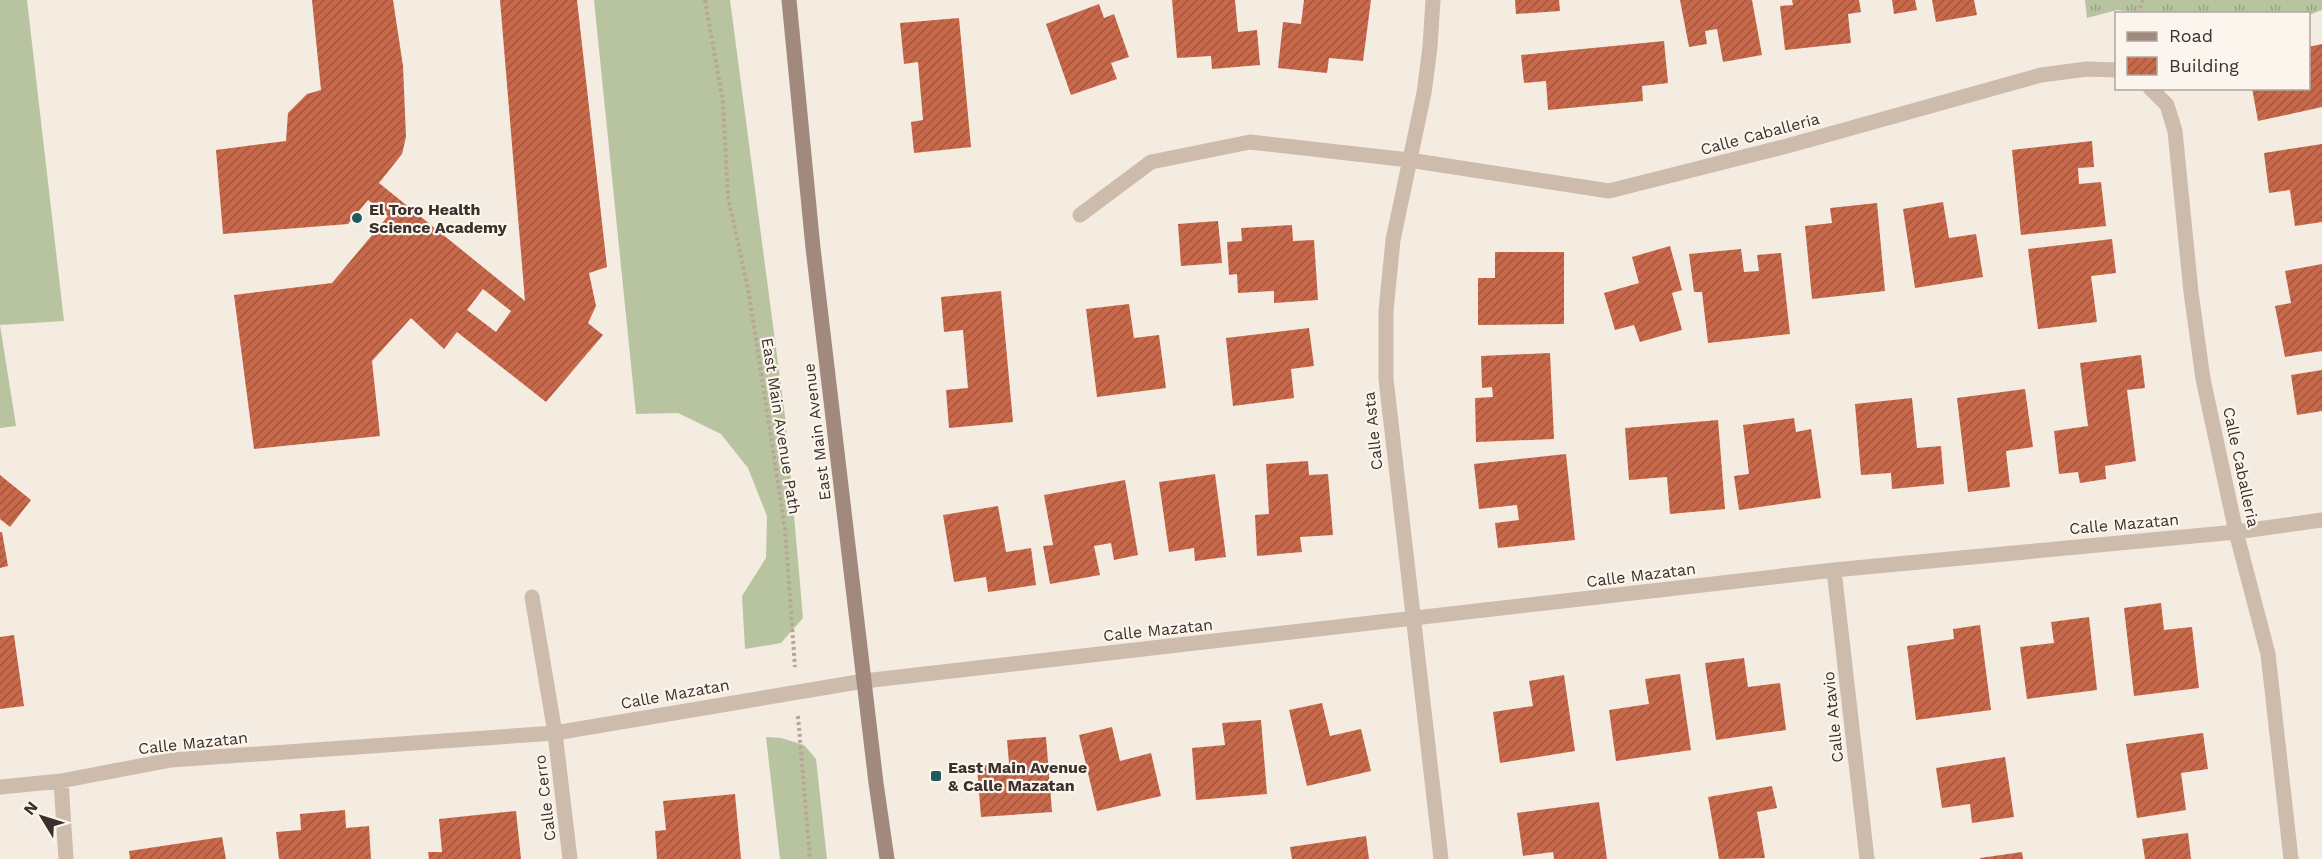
<svg xmlns="http://www.w3.org/2000/svg" width="2322" height="859" font-family="'Work Sans',sans-serif">
	<style>
		.grass { fill: #b8c4a0 }
		.park { fill: url(#park-tufts) }
		.building { fill: url(#building-hatch); fill-rule: evenodd }
		.lines { fill: none; stroke-linecap: round; stroke-linejoin: round }
		.path { stroke: #b9a596; stroke-width: 4; stroke-dasharray: 3 3; stroke-linecap: butt }
		.service { stroke: #cdbbac; stroke-width: 15 }
		.minor { stroke: #cdbbac; stroke-width: 15 }
		.secondary { stroke: #a18a7d; stroke-width: 15 }
		.poi-dot { fill: #1f5a5e; stroke: #fbf5ee; stroke-width: 2 }
		.labels { text-anchor: middle; dominant-baseline: central; stroke-width: 4.5; stroke-linejoin: round; paint-order: stroke }
		.street-label { font-size: 16px; fill: #3b302b; stroke: #fbf5ee }
		.poi-label { font-size: 16px; font-weight: bold; fill: #3b302b; stroke: #fbf5ee; text-anchor: start }
	</style>
	<defs>
		<pattern id="park-tufts" width="24" height="20" patternUnits="userSpaceOnUse" patternTransform="scale(1.5)"><rect width="24" height="20" fill="#b8c4a0"/><path d="M3 7l-1-3M5 7V3M7 7l1-3M15 17l-1-3M17 17v-4M19 17l1-3" fill="none" stroke="#97a083"/></pattern>
		<pattern id="building-hatch" width="6" height="6" patternUnits="userSpaceOnUse" patternTransform="scale(1.5)"><rect width="6" height="6" fill="#c8694b"/><path d="M-1 1l2-2M0 6l6-6M5 7l2-2" fill="none" stroke="#a4573f"/></pattern>
	</defs>
	<rect width="100%" height="100%" fill="#f4ebe1"/>
	<path class="grass" d="M0 0H27L64 321 0 325 16 426 0 428Z
		M594 0H730L786 424 803 618 781 643 745 649 742 596 766 558 767 516 748 468 721 434 678 413 636 414Z
		M766 737 781 738 804 745 816 759 827 859H780Z"/>
	<path class="park" d="M2085 0H2322V10L2309 15 2148 14 2117 10 2087 18Z"/>
	<path class="building" d="M312 0H393L403 66 406 137 402 154 379 183 525 301 500 0H577L607 267 589 273 596 306 588 323 603 335 546 402 457 332 444 349 411 318 372 361 380 436 254 449 234 295 332 283 388 216 368 200 348 224 223 234 216 150 286 141 288 113 307 94 321 90ZM483 289 511 311 496 332 467 310Z
		M1172 0H1235L1238 32 1257 30 1260 65 1212 69 1211 56 1177 58Z
		M1304 0H1371L1363 61 1329 58 1327 73 1278 68 1283 22 1301 24Z
		M1515 0H1559L1560 11 1516 14Z
		M1680 0H1752L1762 55 1723 62 1717 29 1705 31 1707 44 1689 47Z
		M1792 0H1859L1861 12 1848 14 1851 43 1785 50 1780 6 1793 5Z
		M1892 0H1915L1917 10 1894 14Z
		M1932 0H1974L1977 15 1936 22Z
		M1099 4 1104 18 1114 14 1129 57 1111 63 1117 79 1071 95 1046 24Z
		M959 18 971 147 914 153 911 122 923 120 918 62 904 64 900 23Z
		M1664 41 1668 83 1642 86 1643 101 1548 110 1546 81 1524 83 1521 55Z
		M2322 44V107L2258 121 2252 88H2308V47Z
		M2092 141 2094 167 2078 168 2079 184 2101 182 2106 226 2021 235 2012 150Z
		M2322 144V222L2295 226 2290 190 2269 193 2264 153Z
		M1943 202 1949 238 1976 234 1983 277 1915 288 1903 209Z
		M1877 203 1885 291 1812 299 1805 226 1832 223 1830 208Z
		M1218 221 1222 263 1181 266 1178 224Z
		M1292 225 1293 241 1314 240 1318 300 1274 303V291L1238 293 1237 274 1229 275 1227 242 1242 241 1241 228Z
		M2112 239 2116 273 2091 276 2097 322 2038 329 2028 249Z
		M1670 246 1682 290 1672 293 1682 330 1640 342 1634 325 1615 330 1604 293 1639 283 1632 257Z
		M1741 249 1744 272 1759 271 1757 255 1781 253 1790 334 1708 343 1702 292H1694L1689 254Z
		M1495 252H1564V324L1478 325V278H1495Z
		M2322 264V351L2285 357 2275 306 2291 303 2285 271Z
		M1001 291 1013 422 949 428 946 390 968 388 963 330 944 332 941 297Z
		M1129 304 1134 338 1159 335 1166 388 1097 397 1086 309Z
		M1309 328 1314 366 1291 369 1294 398 1233 406 1226 338Z
		M1550 353 1554 439 1476 442 1475 398 1493 397 1492 387 1482 388 1481 356Z
		M2141 355 2145 388 2127 390 2136 461 2105 466 2106 479 2080 483 2078 472 2059 474 2054 431 2088 426 2080 363Z
		M2322 370V411L2297 415 2291 375Z
		M2025 389 2033 447 2006 451 2010 487 1968 492 1957 398Z
		M1912 398 1917 448 1941 446 1944 484 1892 489 1891 473 1861 475 1855 404Z
		M1794 418 1796 432 1811 429 1821 498 1739 510 1734 476 1749 474 1743 425Z
		M1718 420 1725 509 1670 514 1667 477 1629 480 1625 428Z
		M1566 454 1575 540 1498 548 1495 523 1519 520 1517 505 1479 509 1474 464Z
		M1308 461 1309 475 1328 474 1333 535 1300 537 1302 552 1257 556 1255 515 1269 514 1266 464Z
		M1215 474 1226 557 1195 561 1194 548 1169 552 1159 482Z
		M0 475 31 500 10 527 0 519Z
		M1125 480 1138 555 1114 560 1111 543 1094 546 1100 575 1050 584 1043 546 1053 545 1044 495Z
		M998 506 1006 552 1031 548 1036 585 988 592 986 577 954 582 943 515Z
		M0 532H2L8 566 0 568Z
		M2161 603 2164 630 2192 627 2199 688 2134 696 2124 608Z
		M2089 617 2097 690 2027 699 2020 647 2054 643 2051 622Z
		M1980 625 1991 710 1916 720 1907 646 1954 639 1953 629Z
		M14 635 24 706 0 709V637Z
		M1744 658 1748 687 1780 683 1786 730 1716 740 1705 663Z
		M1680 674 1691 750 1616 761 1609 710 1649 704 1645 679Z
		M1564 675 1575 751 1500 763 1493 712 1533 706 1529 681Z
		M1322 703 1330 736 1361 729 1371 771 1307 786 1289 710Z
		M1261 720 1267 794 1196 800 1192 748 1225 745 1222 723Z
		M1112 727 1120 761 1151 753 1161 796 1097 811 1079 735Z
		M2203 733 2208 769 2181 773 2186 810 2137 818 2126 744Z
		M1046 737 1052 812 981 817 977 766 1009 763 1007 740Z
		M2005 757 2014 817 1972 823 1970 804 1942 808 1936 768Z
		M1772 786 1777 808 1757 812 1765 858 1719 859 1708 797Z
		M735 794 741 859H657L655 831 666 830 663 801Z
		M1599 802 1607 859H1554L1553 852 1523 856 1517 813Z
		M345 810 346 828 369 826 371 859H279L276 832 301 830 300 814Z
		M516 811 521 859H429L428 852H442L439 819Z
		M2188 833 2191 859H2145L2142 839Z
		M1366 836 1369 859H1292L1290 847Z
		M222 837 226 859H130L129 851Z
		M2022 852 2023 859H1980V858Z"/>
	<g class="lines">
		<path class="path" d="M705 0 723 102 728 197 749 294 785 529 795 667
			M2140 8 2143 0
			M798 716 810 859"/>
		<path class="service" d="M532 597 555 733"/>
		<path class="minor" d="M1433 0 1430 47 1424 93 1393 240 1386 311V379L1441 859
			M2150 88 2167 105 2175 131 2191 292 2203 379 2236 532 2268 654 2291 859
			M1080 215 1151 162 1250 142 1409 160 1609 191 1787 146 2041 75 2087 69 2116 70
			M1834 570 1867 859
			M555 733 570 859
			M61 781 66 859
			M0 787 61 781 171 760 555 733 864 681 1834 570 2236 532 2322 520"/>
		<path class="secondary" d="M789 0 813 248 876 783 887 859"/>
	</g>
	<g class="poi-dot">
		<circle cx="357" cy="218" r="6"/>
		<rect x="930" y="770" width="12" height="12" rx="3"/>
	</g>
	<g class="labels">
		<g class="street-label">
			<text transform="translate(1760 134) rotate(-15)">Calle Caballeria</text>
			<text transform="translate(781 426) rotate(81)">East Main Avenue Path</text>
			<text transform="translate(1373 431) rotate(-96)">Calle Asta</text>
			<text transform="translate(817 432) rotate(-97)">East Main Avenue</text>
			<text transform="translate(2241 467) rotate(78)">Calle Caballeria</text>
			<text transform="translate(2124 524) rotate(-5)">Calle Mazatan</text>
			<text transform="translate(1641 575) rotate(-7)">Calle Mazatan</text>
			<text transform="translate(1158 630) rotate(-6)">Calle Mazatan</text>
			<text transform="translate(675 694) rotate(-10)">Calle Mazatan</text>
			<text transform="translate(1833 717) rotate(-96)">Calle Atavio</text>
			<text transform="translate(193 743) rotate(-6)">Calle Mazatan</text>
			<text transform="translate(545 798) rotate(-97)">Calle Cerro</text>
		</g>
		<g class="poi-label">
			<text x="369" y="209">El Toro Health<tspan x="369" dy="18">Science Academy</tspan></text>
			<text x="948" y="767">East Main Avenue<tspan x="948" dy="18">&amp; Calle Mazatan</tspan></text>
		</g>
	</g>
	<rect x="2115" y="12" width="195" height="78" fill="#fbf5ee" stroke="#aea6a0" stroke-width="1.5"/>
	<rect x="2127" y="32" width="30" height="9" fill="#a18a7d" stroke="#aea6a0" stroke-width="1.5"/>
	<text x="2169" y="42" font-size="18" fill="#3b302b">Road</text>
	<rect x="2127" y="57" width="30" height="18" fill="url(#building-hatch)" stroke="#aea6a0" stroke-width="1.5"/>
	<text x="2169" y="72" font-size="18" fill="#3b302b">Building</text>
	<g transform="translate(42 817) rotate(308)" stroke="#fbf5ee" stroke-width="4.5" paint-order="stroke">
	<path d="M0-4.5L10 22L0 15L-10 22Z" fill="#3b302b"/>
	<text y="-9" font-size="16" font-weight="bold" text-anchor="middle" fill="#3b302b">N</text>
	</g>
</svg>
